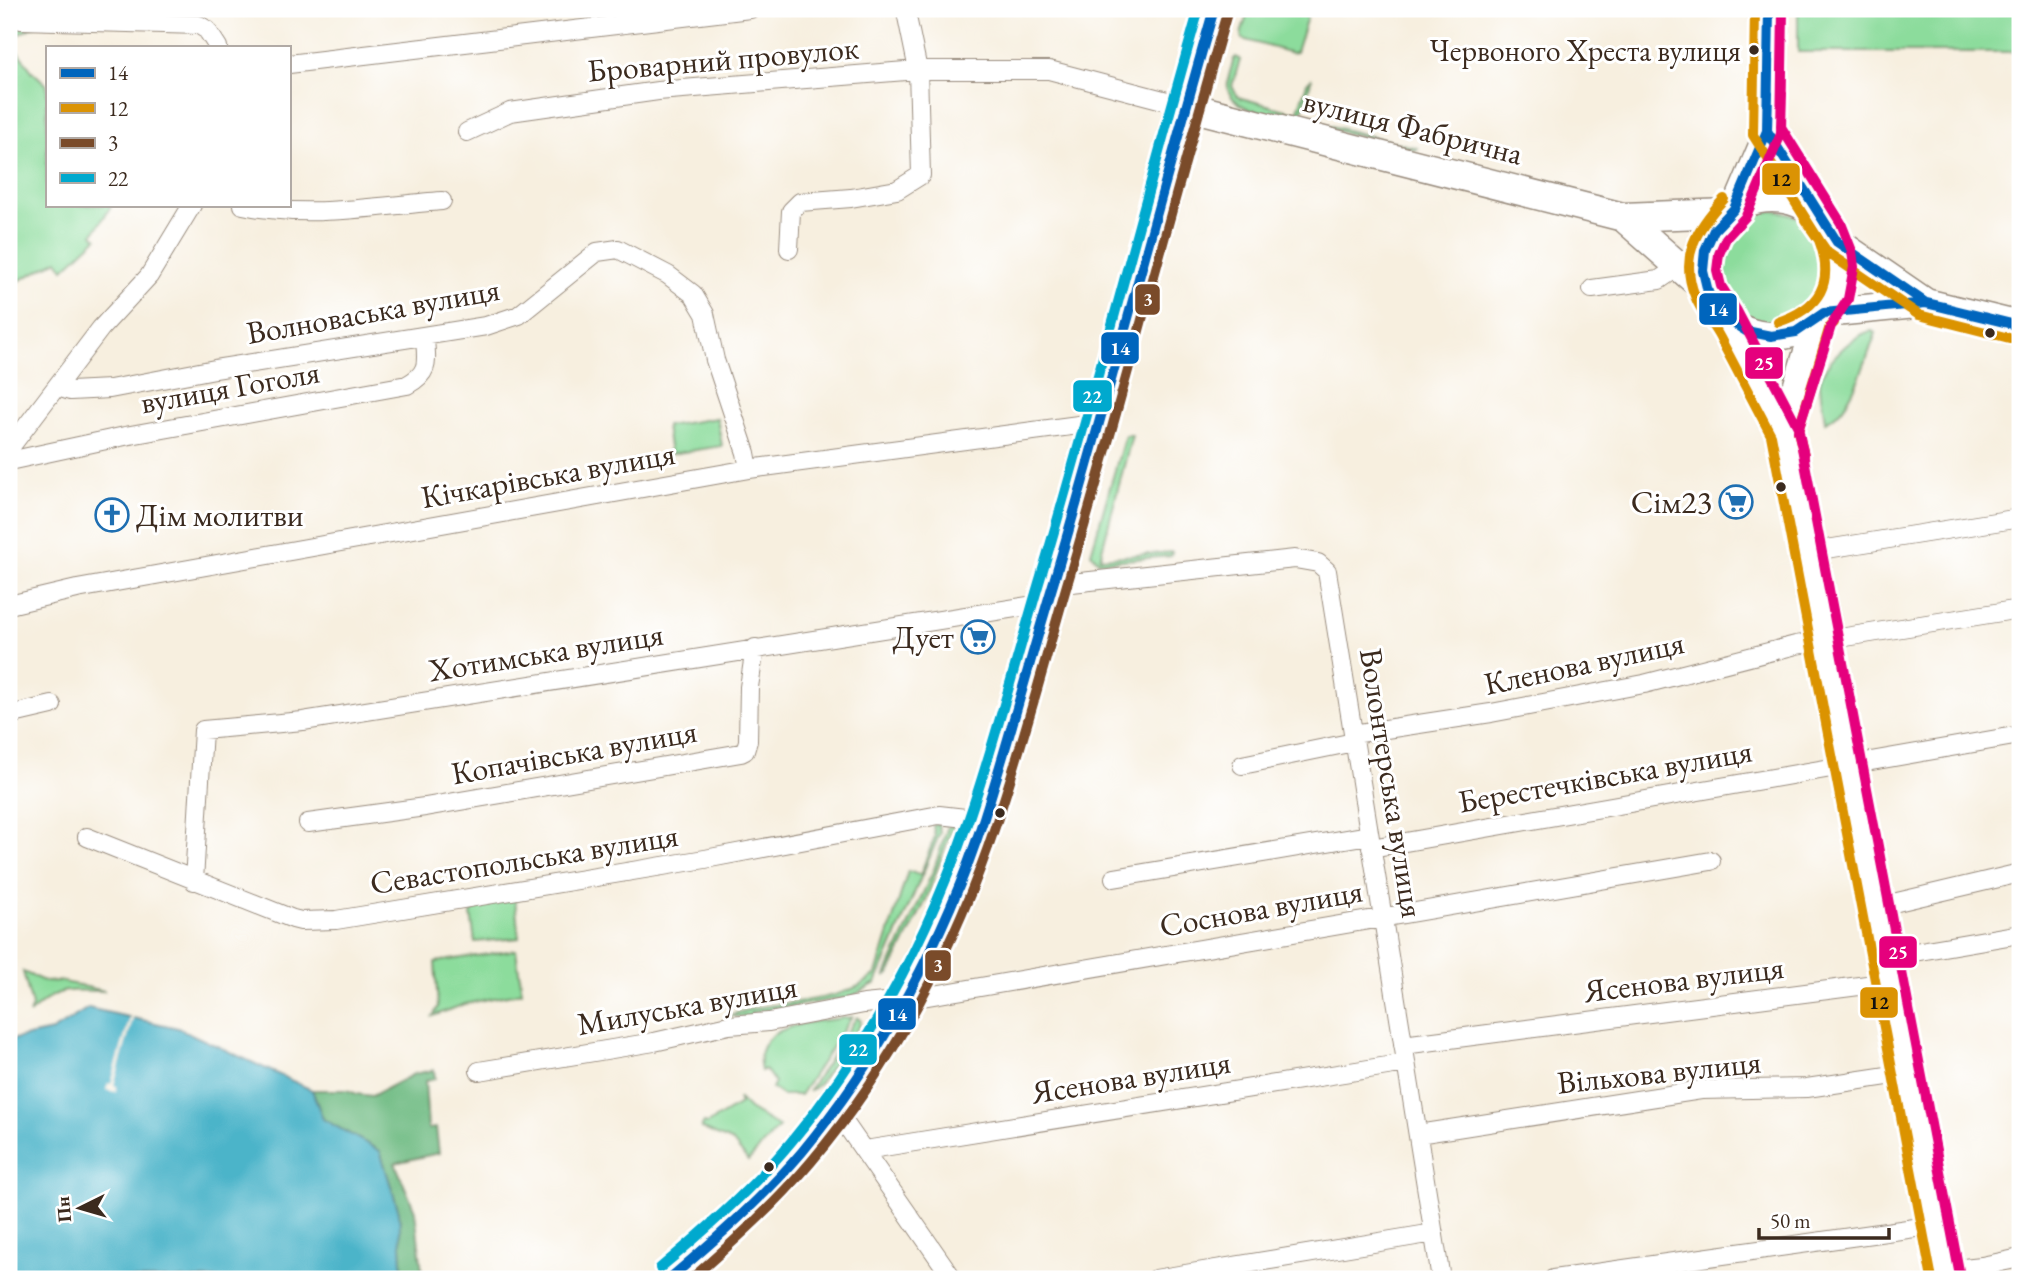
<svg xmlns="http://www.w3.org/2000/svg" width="2029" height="1288" font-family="'EB Garamond',serif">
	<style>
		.green { fill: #8cdc9c; stroke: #64835d; stroke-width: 2 }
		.forest { fill: #71bc84; stroke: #567351; stroke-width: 2 }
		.water { fill: #4bb4c9; stroke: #436f74; stroke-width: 2 }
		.pier { fill: #f7efdf }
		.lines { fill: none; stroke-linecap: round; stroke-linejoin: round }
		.minor-casing { stroke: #998c7e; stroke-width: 20 }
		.secondary-casing { stroke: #998c7e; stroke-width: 27 }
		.primary-casing { stroke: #998c7e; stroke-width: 31 }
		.minor { stroke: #fff; stroke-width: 18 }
		.secondary { stroke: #fff; stroke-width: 24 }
		.primary { stroke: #fff; stroke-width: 28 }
		.bus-1-casing { stroke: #fff; stroke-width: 16 }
		.bus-2-casing { stroke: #fff; stroke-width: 16 }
		.bus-3-casing { stroke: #fff; stroke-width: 16 }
		.bus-4-casing { stroke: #fff; stroke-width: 16 }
		.bus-5-casing { stroke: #fff; stroke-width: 16 }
		.bus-1 { stroke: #0065bd; stroke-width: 10 }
		.bus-2 { stroke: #db9304; stroke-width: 10 }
		.bus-3 { stroke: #7a4b2a; stroke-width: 10 }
		.bus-4 { stroke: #00a9ce; stroke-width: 10 }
		.bus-5 { stroke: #e5007d; stroke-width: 10 }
		.bus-dot { fill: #3b2a1e; stroke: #fff; stroke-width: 2.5 }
		.labels { text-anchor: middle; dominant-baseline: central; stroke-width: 6; stroke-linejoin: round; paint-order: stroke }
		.bus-label { font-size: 30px; fill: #3b2a1e; stroke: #fff; text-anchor: end }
		.street-label { font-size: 32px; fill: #3b2a1e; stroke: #fff }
		.poi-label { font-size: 32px; fill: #3b2a1e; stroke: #fff; text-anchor: end }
		.line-badge { stroke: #fff; stroke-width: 2.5 }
		.badge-label { font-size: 19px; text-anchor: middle; font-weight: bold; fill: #fff }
		.pale-badge-label { font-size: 19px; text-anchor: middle; font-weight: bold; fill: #111 }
	</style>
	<rect width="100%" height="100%" fill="#fff"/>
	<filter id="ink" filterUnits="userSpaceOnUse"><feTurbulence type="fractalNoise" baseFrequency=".0143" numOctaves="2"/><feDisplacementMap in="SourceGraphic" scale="14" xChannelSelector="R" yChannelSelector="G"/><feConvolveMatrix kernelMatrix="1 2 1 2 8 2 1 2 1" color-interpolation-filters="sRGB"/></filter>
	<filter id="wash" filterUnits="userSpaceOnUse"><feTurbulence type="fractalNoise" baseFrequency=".00686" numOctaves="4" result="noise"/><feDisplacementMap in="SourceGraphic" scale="28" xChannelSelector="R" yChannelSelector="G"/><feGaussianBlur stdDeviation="1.57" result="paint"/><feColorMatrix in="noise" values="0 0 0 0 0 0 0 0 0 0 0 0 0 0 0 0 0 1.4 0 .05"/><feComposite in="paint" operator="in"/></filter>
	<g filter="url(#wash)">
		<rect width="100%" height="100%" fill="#f7efdf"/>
		<path class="green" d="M1249 9 1305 10 1307 17 1296 52 1292 53 1242 39 1241 34Z
			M1798 9H2020V52H1798Z
			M9 26 32 27 17 35 10 41 32 71 47 85V205H112L93 234 97 238 64 269 58 260 9 286Z
			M1236 57 1240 60 1232 86 1237 96 1241 98 1297 113 1307 83 1312 78 1300 118 1417 148 1415 150 1249 109C1221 96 1226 84 1234 59Z
			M1716 267a56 56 0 1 1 112 0a56 56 0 1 1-112 0Z
			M1872 331 1876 333C1866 358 1852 412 1825 422 1824 410 1820 396 1820 383 1821 365 1854 334 1872 331Z
			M717 418 722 446 670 454 666 426Z
			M1125 435H1132L1100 558 1172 552 1171 556 1099 562 1091 553Z
			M938 824 940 833 876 983 850 997 751 1013V1017L728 1016C773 998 841 1007 876 974L908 871 920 875 935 836 933 825Z
			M954 824 925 902 889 974 885 977 934 869 948 826Z
			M515 899 519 938 475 942 471 914 478 905Z
			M516 950 522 992 465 1004 433 1016 438 1007 435 962Z
			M23 972 46 982 59 981 105 991C63 991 61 985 29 1014L32 1006Z
			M852 1017 800 1095H782L772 1088 775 1083 765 1069 761 1071C749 1021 819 1022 852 1017Z
			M857 1017 861 1021 859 1027 818 1085 808 1092Z
			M738 1098 749 1109 779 1127 748 1161 733 1142 701 1128 704 1123 707 1124 740 1104Z"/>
		<path class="forest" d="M434 1070 435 1079 425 1081 428 1129 436 1128 439 1153 395 1163 415 1211 423 1279H403L399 1212 380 1151 323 1119 312 1090H347L357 1094 372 1096 414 1074Z"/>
		<path class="water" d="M88 1008 178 1028 312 1090 323 1119 380 1151 399 1212 403 1279H9V1040L52 1031Z"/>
		<path class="pier" d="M131 1014 134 1015 114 1085 117 1086 116 1092 106 1090 108 1083 111 1084Z"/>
	</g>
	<g filter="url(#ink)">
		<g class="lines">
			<defs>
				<path id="minor" d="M903 9 906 12 918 70H1049L1186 106
					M9 15 21 20 199 25 207 30 218 47
					M289 64 750 9
					M467 132 510 112 658 91 918 70 921 175 897 190 851 198 800 202 791 211 789 249
					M243 205C308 219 377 206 442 201
					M1592 289 1659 280 1678 267
					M58 387 70 391 110 389 215 369 486 326 519 315 597 252 618 249 668 275 693 294 705 314 715 360 746 453 749 469
					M9 449 101 328 149 276 192 205
					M9 461 125 436 407 385C431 372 426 361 425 337
					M1808 552 2020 518
					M1053 585 1295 559 1318 563 1327 571 1441 1279
					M9 605 77 589 749 469 1101 422
					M9 715 52 705
					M1353 734 1491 713 1644 684 1796 645 2020 609
					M1242 765 1354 742
					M308 823 425 807 741 753 745 751 748 741 749 687 755 648
					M87 837 293 919 301 921 336 920 705 859 939 815 983 820
					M1371 848 2020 735
					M1114 878 1369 835
					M194 881 203 730 303 721 1047 603
					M1876 907 2020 873
					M1885 957 2020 934
					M1403 1045 1890 982
					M479 1071 654 1042 729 1025 769 1022 864 1004 905 1000 1711 861
					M835 1109 953 1279
					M1418 1134 1701 1090 1807 1088 1907 1073
					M865 1150 1406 1063
					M1945 1270 1982 1266 2020 1258
					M1155 1279 1434 1233
					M1553 1279 1936 1225"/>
				<path id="secondary" d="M1767 131 1820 217
					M1734 209 1767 131 1769 9"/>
				<path id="primary" d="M1186 106 1623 217 1728 213
					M1703 267a69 69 0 1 1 138 0a69 69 0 1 1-138 0Z
					M1623 217 1708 292
					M1837 242 1926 303 2020 326
					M1824 313 1926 303
					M1725 318 1784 430 1946 1279
					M1784 430 1818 319
					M669 1279C701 1253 730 1224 759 1196 773 1181 790 1166 803 1150 884 1052 941 939 983 820L1101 422 1169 164 1214 9"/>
			</defs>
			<use href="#minor" class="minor-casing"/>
			<use href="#secondary" class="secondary-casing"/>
			<use href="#primary" class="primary-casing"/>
			<use href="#minor" class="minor"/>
			<use href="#secondary" class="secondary"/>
			<use href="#primary" class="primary"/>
			<defs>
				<path id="bus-1" d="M1769 9 1767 131 1734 209 1714 230 1705 250 1703 271 1708 292 1715 306 1725 318 1746 331 1771 336 1796 332 1824 313 1926 303 2020 326
					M1768 93 1767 131 1837 242 1926 303 1948 308
					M669 1279C715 1240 763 1198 802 1152 882 1055 945 938 984 818 1009 740 1030 660 1054 581 1110 391 1159 199 1214 9"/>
				<path id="bus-2" d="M1755 9 1753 135 1819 240C1835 283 1820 308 1778 322
					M1724 199C1697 228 1679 256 1695 296 1700 311 1713 324 1720 338 1737 370 1754 403 1771 435L1932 1279
					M1805 220 1828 253 1919 315 2017 340
					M1804 455 1798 431 1830 326 1834 323"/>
				<path id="bus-3" d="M691 1279C732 1243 776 1204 811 1162 894 1064 956 945 996 824 1022 747 1043 667 1066 588 1123 397 1172 204 1227 13"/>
				<path id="bus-4" d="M660 1268C706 1230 753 1188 791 1142 870 1047 929 934 969 818 996 739 1017 656 1041 576 1097 388 1145 197 1199 9"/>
				<path id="bus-5" d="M1783 9 1781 134 1746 216 1726 238 1719 254 1717 270 1721 286 1737 311 1798 427 1960 1276
					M1782 93 1781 127 1841 223 1852 251 1854 267 1848 299 1831 326 1798 431 1804 455"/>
			</defs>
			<use href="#bus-1" class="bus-1-casing"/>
			<use href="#bus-2" class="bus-2-casing"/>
			<use href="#bus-3" class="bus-3-casing"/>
			<use href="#bus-4" class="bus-4-casing"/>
			<use href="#bus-5" class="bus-5-casing"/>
			<use href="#bus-1" class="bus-1"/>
			<use href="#bus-2" class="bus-2"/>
			<use href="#bus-3" class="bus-3"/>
			<use href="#bus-4" class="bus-4"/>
			<use href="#bus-5" class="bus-5"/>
		</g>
	</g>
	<defs>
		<symbol id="supermarket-ring" viewBox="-11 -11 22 22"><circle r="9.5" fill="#fff" stroke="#1f6fb2" stroke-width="1.5"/><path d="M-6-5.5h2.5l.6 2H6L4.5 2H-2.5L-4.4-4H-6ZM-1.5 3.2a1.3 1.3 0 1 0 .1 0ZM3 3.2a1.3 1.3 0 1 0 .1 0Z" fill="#1f6fb2"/></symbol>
		<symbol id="church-ring" viewBox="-11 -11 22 22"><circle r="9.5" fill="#fff" stroke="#1f6fb2" stroke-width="1.5"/><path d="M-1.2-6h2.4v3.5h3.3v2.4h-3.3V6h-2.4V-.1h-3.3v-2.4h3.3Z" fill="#1f6fb2"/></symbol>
	</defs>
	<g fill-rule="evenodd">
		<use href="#supermarket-ring" x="1717" y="483" width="38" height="38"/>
		<use href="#church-ring" x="93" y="496" width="38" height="38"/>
		<use href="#supermarket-ring" x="959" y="618" width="38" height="38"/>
	</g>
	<g class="bus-dot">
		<circle cx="1754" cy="50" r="6"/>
		<circle cx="1990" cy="333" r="6"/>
		<circle cx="1781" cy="487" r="6"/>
		<circle cx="1000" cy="813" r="6"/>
		<circle cx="769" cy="1167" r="6"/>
	</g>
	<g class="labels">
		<g class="bus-label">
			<text x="1741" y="50">Червоного Хреста вулиця</text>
		</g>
		<g class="street-label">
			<text transform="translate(723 59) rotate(-5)">Броварний провулок</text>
			<text transform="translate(1413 127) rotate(14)">вулиця Фабрична</text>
			<text transform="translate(373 311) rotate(-10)">Волноваська вулиця</text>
			<text transform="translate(230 387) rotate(-10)">вулиця Гоголя</text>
			<text transform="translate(548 475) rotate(-10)">Кічкарівська вулиця</text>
			<text transform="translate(546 652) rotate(-9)">Хотимська вулиця</text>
			<text transform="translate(1584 663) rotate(-12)">Кленова вулиця</text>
			<text transform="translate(574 752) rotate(-10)">Копачівська вулиця</text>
			<text transform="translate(1605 776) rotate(-10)">Берестечківська вулиця</text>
			<text transform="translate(1392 783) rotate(81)">Волонтерська вулиця</text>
			<text transform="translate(524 859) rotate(-9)">Севастопольська вулиця</text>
			<text transform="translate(1261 908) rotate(-10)">Соснова вулиця</text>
			<text transform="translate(1684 979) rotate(-7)">Ясенова вулиця</text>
			<text transform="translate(687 1005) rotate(-10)">Милуська вулиця</text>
			<text transform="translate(1659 1072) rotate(-6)">Вільхова вулиця</text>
			<text transform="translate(1131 1077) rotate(-9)">Ясенова вулиця</text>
		</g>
		<g class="poi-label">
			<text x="1712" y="502">Сім23</text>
			<text x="136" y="515" text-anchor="start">Дім молитви</text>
			<text x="954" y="637">Дует</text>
		</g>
	</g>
	<g class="line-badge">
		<rect x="1761" y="162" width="40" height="34" rx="7" fill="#db9304"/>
		<rect x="1134" y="283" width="27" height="33" rx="7" fill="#7a4b2a"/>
		<rect x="1698" y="292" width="40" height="34" rx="7" fill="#0065bd"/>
		<rect x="1100" y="331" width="40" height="34" rx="7" fill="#0065bd"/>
		<rect x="1744" y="346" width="40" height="34" rx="7" fill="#e5007d"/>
		<rect x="1072" y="379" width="41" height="34" rx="7" fill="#00a9ce"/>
		<rect x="1878" y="935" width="40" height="34" rx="7" fill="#e5007d"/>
		<rect x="924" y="949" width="28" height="33" rx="7" fill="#7a4b2a"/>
		<rect x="1859" y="986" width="40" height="33" rx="7" fill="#db9304"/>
		<rect x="877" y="997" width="40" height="34" rx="7" fill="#0065bd"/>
		<rect x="838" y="1033" width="40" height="33" rx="7" fill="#00a9ce"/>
	</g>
	<g class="badge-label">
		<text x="1148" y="306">3</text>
		<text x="1718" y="316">14</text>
		<text x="1120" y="355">14</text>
		<text x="1764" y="370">25</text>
		<text x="1092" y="403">22</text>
		<text x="1898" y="959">25</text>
		<text x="938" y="972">3</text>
		<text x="897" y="1021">14</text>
		<text x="858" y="1056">22</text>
	</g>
	<g class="pale-badge-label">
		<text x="1781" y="186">12</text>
		<text x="1879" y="1009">12</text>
	</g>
	<rect width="2029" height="1288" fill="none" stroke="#fff" stroke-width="35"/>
	<rect x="46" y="46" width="245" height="161" fill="#ffffff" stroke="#b1aaa5" stroke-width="2"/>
	<rect x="60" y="68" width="35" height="10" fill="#0065bd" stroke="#b1aaa5" stroke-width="2"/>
	<text x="108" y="80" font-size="21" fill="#3b2a1e">14</text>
	<rect x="60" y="103" width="35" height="10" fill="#db9304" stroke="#b1aaa5" stroke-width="2"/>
	<text x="108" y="116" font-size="21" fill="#3b2a1e">12</text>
	<rect x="60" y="138" width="35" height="10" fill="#7a4b2a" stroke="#b1aaa5" stroke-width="2"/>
	<text x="108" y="150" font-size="21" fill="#3b2a1e">3</text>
	<rect x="60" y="173" width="35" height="10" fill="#00a9ce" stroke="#b1aaa5" stroke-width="2"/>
	<text x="108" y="186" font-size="21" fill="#3b2a1e">22</text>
	<g transform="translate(80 1208) rotate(265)" stroke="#ffffff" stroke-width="5" paint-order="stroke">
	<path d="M0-5L12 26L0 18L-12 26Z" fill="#3b2a1e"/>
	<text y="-10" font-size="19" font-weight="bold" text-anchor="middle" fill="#3b2a1e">Пн</text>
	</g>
	<path d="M1759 1228v10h130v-10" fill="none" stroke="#3b2a1e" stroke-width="3.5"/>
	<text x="1770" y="1228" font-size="21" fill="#3b2a1e" stroke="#ffffff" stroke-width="5" paint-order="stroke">50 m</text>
</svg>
